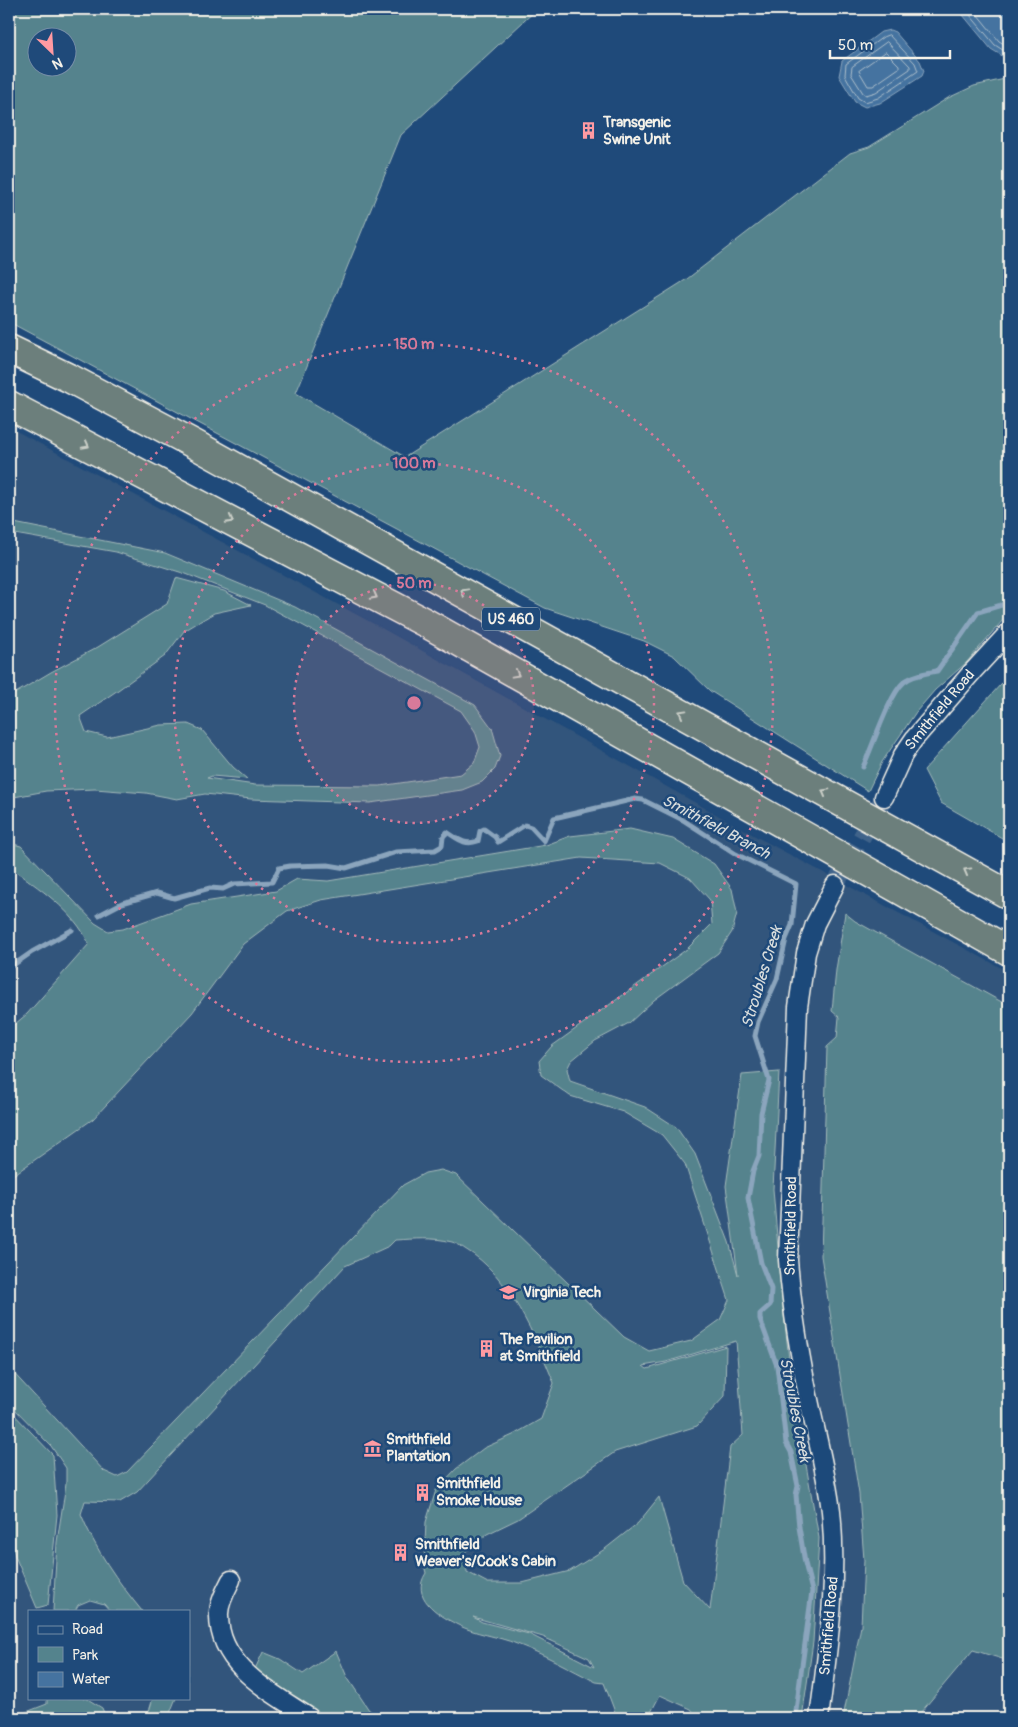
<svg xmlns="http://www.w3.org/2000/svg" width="1018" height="1727" font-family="Pangolin,sans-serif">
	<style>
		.built { fill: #31547b; fill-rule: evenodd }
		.green { fill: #54838d; stroke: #a4baba; fill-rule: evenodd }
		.water { fill: #4573a0; stroke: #8ba5bd }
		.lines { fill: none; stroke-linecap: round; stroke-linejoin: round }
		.shore { stroke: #aebfcb; stroke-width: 1 }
		.stream { stroke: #8ba5bd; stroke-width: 5 }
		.street-tunnel { stroke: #3f638a; stroke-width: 18; stroke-dasharray: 18 9; stroke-linecap: butt }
		.street-casing { stroke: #f4f1e8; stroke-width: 21 }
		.highway-casing { stroke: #f4f1e8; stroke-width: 31 }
		.street { stroke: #1f4a7a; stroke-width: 18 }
		.highway { stroke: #6c7f7c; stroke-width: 28 }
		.oneway { stroke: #cbcfc8 }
		.ring { fill: none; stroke: #d87a9a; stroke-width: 2.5; stroke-dasharray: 2.5 5 }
		.labels { text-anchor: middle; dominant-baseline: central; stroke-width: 5; stroke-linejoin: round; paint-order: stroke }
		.shield { fill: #1f4a7a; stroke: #b4bfc7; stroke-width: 1 }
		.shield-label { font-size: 14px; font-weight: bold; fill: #f4f1e8 }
		.poi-label { font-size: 15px; font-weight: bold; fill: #f4f1e8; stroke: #1f4a7a; text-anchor: start }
		.street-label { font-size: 15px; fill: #f4f1e8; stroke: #1f4a7a }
		.water-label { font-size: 16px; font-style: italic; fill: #dadedd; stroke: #1f4a7a }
		.centre { fill: #d87a9a; stroke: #1f4a7a; stroke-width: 2.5 }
		.ring-label { font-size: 15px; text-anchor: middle; font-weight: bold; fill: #d87a9a; stroke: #1f4a7a; stroke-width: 5; stroke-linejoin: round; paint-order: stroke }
	</style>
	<rect width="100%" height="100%" fill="#1f4a7a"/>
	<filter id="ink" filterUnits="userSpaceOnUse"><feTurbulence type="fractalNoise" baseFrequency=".02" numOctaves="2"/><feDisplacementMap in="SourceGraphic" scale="10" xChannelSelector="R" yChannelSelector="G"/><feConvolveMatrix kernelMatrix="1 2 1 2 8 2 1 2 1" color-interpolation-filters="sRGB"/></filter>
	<g filter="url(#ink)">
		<path class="built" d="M9 427 385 630 757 837 1009 972V1718H9ZM29 1611H189V1698H29Z"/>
		<path class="green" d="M9 9H537L401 135 296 393 405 457 687 279 850 153 869 147 948 98 974 86 1009 78V613L966 663 935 690 916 712 882 762 868 791 710 691 674 656 644 641 545 608 9 322ZM38 38H68V68H38Z
			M9 522 165 553 295 607 475 705 492 728 500 756 495 769 482 782 462 790 370 803 251 799 205 794 177 799 146 793 95 789 46 791 14 797 9 800V697L51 672 98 647 167 604 176 578 224 591 251 605 214 613 184 631 165 656 118 690 80 716 86 732 107 737 161 725 188 724 202 730 233 767 247 779 212 776 207 778 255 785 380 786 461 774 474 763 480 747 475 731 461 711 265 605 186 574 116 552 9 533Z
			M1009 675V842L941 803 924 770Z
			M630 829 673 839 714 864 732 889 737 913 732 932 718 953 654 1000 629 1023 595 1041 571 1061 567 1069 570 1081 645 1107 676 1127 695 1154 729 1242 738 1275 726 1186 742 1075 779 1072 773 1189 783 1307 792 1386 819 1538 813 1642 802 1718H698L691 1709 660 1695 648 1718H614L615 1712 604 1683 596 1682C570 1669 544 1654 517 1644 498 1636 474 1634 456 1624 437 1614 410 1597 426 1573L424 1565 426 1522 436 1490 456 1469 484 1448 513 1435 541 1419 554 1383C535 1337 510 1275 465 1249 461 1246 456 1243 452 1242 433 1237 414 1239 395 1240L389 1246 345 1266 137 1492 120 1502 85 1501 81 1514C95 1549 118 1582 142 1611H110L104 1604 90 1600 78 1605 75 1611H53L57 1542 66 1484V1468L51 1446 9 1403V1368L104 1471 117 1477 127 1472 403 1185 425 1173 441 1170 456 1175 624 1337 649 1351 691 1341 720 1320 729 1300 685 1164 662 1135 623 1112 570 1096 541 1075 539 1061 552 1046 687 949 712 924 710 900 690 878 660 863 581 858 321 900 287 911 243 944 192 1013 93 1119 9 1178V1029L27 1014 89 944C74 910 38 888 9 866V843L21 846 95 923 108 931 123 929 191 904 276 891 297 879 328 881 546 845 570 836ZM736 1341 743 1435 730 1447 710 1610 683 1581 659 1497 638 1523 605 1549 570 1571 522 1583H488L467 1572 465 1552 487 1534 518 1519 615 1452 697 1426 725 1396 726 1346 647 1369 643 1366 666 1362ZM473 1617 543 1637 589 1658 594 1667 529 1634 482 1622Z
			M845 913 855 921 1009 1006V1661L973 1650 916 1718H843L861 1626 864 1560 859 1494 821 1256 827 1047 837 1038 839 1017 832 1011 836 970Z
			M9 1409 53 1455 57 1515 48 1605 37 1608 15 1556 9 1529Z
			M336 1651 347 1677 369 1710 382 1718H320L255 1669 263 1652 280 1659 303 1674Z
			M47 1698H86L102 1708 106 1718H11L47 1704Z
			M153 1698H176L168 1718H147Z"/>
		<path class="water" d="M958 9H1009V60L991 49Z
			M890 30 895 32 920 61 924 71 922 76 880 103 865 107 855 102 839 76 842 61 881 32Z"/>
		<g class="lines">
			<path class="shore" d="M965 9 995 45 1009 54
				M973 9 999 41 1009 47
				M889 35 915 63 918 71 878 98 865 102 858 98 845 75 846 64 883 37Z
				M887 42 910 66V69L876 92 866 95 863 93 851 74 852 67Z
				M886 52 899 65V68L873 86H868L859 71Z"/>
			<path class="stream" d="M863 767C873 746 889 695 904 682 912 675 927 673 937 671L978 612 1005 604 1009 601
				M99 915 122 903 157 893 174 898 210 888 223 889 234 884 272 882 279 868 290 866 328 865 346 868 396 852 435 850 442 846 443 837 447 832C458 839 465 846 478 841L480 831 484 829 495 837 498 842 525 825 531 827 544 841 554 818 635 799 643 800 683 820 736 854 796 884 792 925 786 939 777 979 758 1022 755 1036 769 1080 761 1113 759 1156 753 1171 748 1198 761 1263 771 1289 770 1305 760 1314V1319L777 1366 786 1443 791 1452 798 1486 796 1495 799 1527 805 1563 812 1591 795 1718
				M9 968 32 952 72 930"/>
			<path class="street-tunnel" d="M835 885 884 797"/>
			<defs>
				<path id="street" d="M884 797 903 755 914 739 973 671 1009 632
					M231 1580C226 1590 218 1604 219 1616 219 1667 273 1693 310 1718
					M819 1718C828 1649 838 1580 831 1511 827 1478 819 1446 812 1414 801 1364 792 1311 788 1260L798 1007 806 953 815 924 835 885"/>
				<path id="highway" d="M9 349 71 379 194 444 1009 895
					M9 405 426 623 1009 951"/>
			</defs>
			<use href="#street" class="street-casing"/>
			<use href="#highway" class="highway-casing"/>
			<use href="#street" class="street"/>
			<use href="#highway" class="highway"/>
		</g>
		<defs><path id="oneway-chevron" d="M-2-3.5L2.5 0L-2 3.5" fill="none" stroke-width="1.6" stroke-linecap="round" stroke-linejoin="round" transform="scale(1.25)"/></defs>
		<g class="oneway">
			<use href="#oneway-chevron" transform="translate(86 445) rotate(28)"/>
			<use href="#oneway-chevron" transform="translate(230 520) rotate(28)"/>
			<use href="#oneway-chevron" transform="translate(464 592) rotate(-151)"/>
			<use href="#oneway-chevron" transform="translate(374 596) rotate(28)"/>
			<use href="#oneway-chevron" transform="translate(516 674) rotate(29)"/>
			<use href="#oneway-chevron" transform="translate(682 713) rotate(-151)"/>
			<use href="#oneway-chevron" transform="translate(825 792) rotate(-151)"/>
			<use href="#oneway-chevron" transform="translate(967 871) rotate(-151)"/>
		</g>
	</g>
	<circle cx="414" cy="703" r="120" fill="#d87a9a" fill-opacity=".12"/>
	<g class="ring">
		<circle cx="414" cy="703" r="120"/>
		<circle cx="414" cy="703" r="240"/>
		<circle cx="414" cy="703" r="359"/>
	</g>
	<defs>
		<symbol id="building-bare" viewBox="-9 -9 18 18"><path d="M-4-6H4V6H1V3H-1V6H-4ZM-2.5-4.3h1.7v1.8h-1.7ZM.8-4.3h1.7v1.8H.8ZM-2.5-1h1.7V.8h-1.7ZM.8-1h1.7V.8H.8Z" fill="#ff9aa2" stroke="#1f4a7a" stroke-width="2.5" paint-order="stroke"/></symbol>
		<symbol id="university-bare" viewBox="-9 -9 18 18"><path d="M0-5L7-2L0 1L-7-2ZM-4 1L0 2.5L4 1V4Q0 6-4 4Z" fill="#ff9aa2" stroke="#1f4a7a" stroke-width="2.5" paint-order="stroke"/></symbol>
		<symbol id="museum-bare" viewBox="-9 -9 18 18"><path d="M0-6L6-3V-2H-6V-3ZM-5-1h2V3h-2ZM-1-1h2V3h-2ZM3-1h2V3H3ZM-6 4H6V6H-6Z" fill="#ff9aa2" stroke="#1f4a7a" stroke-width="2.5" paint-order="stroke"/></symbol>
	</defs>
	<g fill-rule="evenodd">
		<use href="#building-bare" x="576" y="118" width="25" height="25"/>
		<use href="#university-bare" x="496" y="1280" width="25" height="25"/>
		<use href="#building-bare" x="474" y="1336" width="25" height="25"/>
		<use href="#museum-bare" x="360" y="1436" width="25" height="25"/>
		<use href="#building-bare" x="410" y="1480" width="25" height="25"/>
		<use href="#building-bare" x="388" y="1540" width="25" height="25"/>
	</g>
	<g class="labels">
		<rect class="shield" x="482" y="607.5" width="58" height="23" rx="4"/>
		<g class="shield-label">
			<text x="511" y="619">US 460</text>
		</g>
		<g class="poi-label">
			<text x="603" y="122">Transgenic<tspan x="603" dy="17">Swine Unit</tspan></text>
			<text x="523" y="1292">Virginia Tech</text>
			<text x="500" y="1339">The Pavilion<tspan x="500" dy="17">at Smithfield</tspan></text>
			<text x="386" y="1439">Smithfield<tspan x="386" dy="17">Plantation</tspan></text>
			<text x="436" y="1483">Smithfield<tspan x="436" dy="17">Smoke House</tspan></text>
			<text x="415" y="1544">Smithfield<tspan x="415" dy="17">Weaver's/Cook's Cabin</tspan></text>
		</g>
		<g class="street-label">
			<text transform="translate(940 710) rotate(-50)">Smithfield Road</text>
			<text transform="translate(791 1226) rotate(-89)">Smithfield Road</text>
			<text transform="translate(829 1626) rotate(-85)">Smithfield Road</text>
		</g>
		<g class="water-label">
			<text transform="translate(716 827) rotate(28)">Smithfield Branch</text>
			<text transform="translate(762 977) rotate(-73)">Stroubles Creek</text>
			<text transform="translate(795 1410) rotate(79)">Stroubles Creek</text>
		</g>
	</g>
	<circle cx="414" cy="703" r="8" class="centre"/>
	<g class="ring-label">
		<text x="414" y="349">150 m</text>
		<text x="414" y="468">100 m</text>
		<text x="414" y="588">50 m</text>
	</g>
	<rect width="1018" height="1727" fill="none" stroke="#1f4a7a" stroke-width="30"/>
	<rect x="15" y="15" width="988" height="1697" fill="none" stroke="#f4f1e8" stroke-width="2" filter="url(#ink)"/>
	<rect x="28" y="1610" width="162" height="90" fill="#1f4a7a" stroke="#748da6"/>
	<rect x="38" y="1626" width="25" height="8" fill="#1f4a7a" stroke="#748da6"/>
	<text x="72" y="1634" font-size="15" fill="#f4f1e8">Road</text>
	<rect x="38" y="1647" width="25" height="15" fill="#54838d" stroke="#748da6"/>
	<text x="72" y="1660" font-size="15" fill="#f4f1e8">Park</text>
	<rect x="38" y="1672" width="25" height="15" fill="#4573a0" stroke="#748da6"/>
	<text x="72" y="1684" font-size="15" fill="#f4f1e8">Water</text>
	<g transform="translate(52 52) rotate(155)"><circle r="24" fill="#1f4a7a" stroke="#748da6"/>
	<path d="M0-4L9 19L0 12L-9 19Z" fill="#ff9aa2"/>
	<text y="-8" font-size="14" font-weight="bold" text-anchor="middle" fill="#f4f1e8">N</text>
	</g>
	<path d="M830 50v8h120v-8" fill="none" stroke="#f4f1e8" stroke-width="2.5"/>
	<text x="838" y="50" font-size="15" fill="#f4f1e8" stroke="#1f4a7a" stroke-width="4" paint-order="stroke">50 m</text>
</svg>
